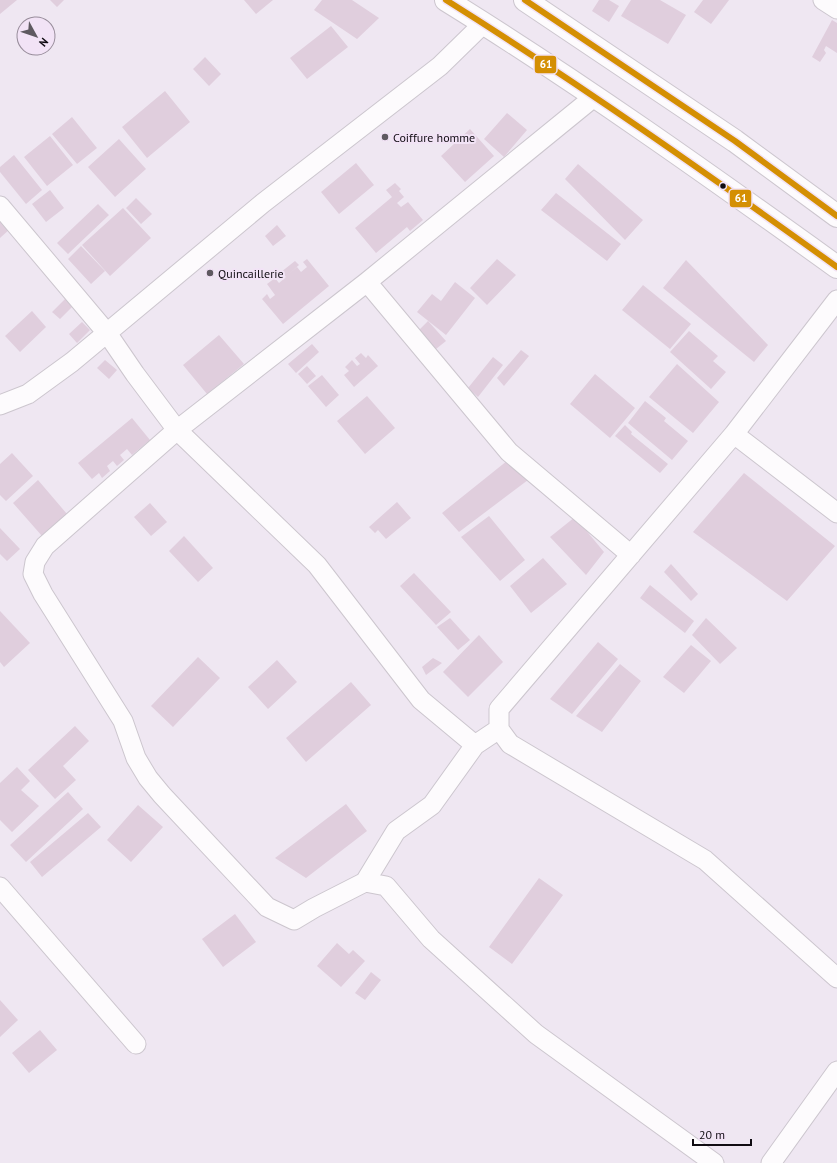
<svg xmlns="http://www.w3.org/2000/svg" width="837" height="1163" font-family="'PT Sans',sans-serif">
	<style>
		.building { fill: #e0cedd }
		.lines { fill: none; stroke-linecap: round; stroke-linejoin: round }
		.street-casing { stroke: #ccc6ce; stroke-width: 21 }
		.primary-casing { stroke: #ccc6ce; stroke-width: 24 }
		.street { stroke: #fdfbfd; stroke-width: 19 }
		.primary { stroke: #fdfbfd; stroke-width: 22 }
		.bus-1-casing { stroke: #f2e3f6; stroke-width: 9 }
		.bus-1 { stroke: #d48f03; stroke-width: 6 }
		.poi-dot { fill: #5e5960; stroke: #f2e3f6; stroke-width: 1.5 }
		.bus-dot { fill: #100c12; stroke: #f2e3f6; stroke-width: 1.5 }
		.labels { text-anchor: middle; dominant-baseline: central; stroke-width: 4; stroke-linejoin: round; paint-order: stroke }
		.poi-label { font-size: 12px; fill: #100c12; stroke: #f2e3f6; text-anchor: start }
		.line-badge { stroke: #f2e3f6; stroke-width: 1.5 }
		.badge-label { font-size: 11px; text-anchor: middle; font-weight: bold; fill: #fff }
	</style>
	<rect width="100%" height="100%" fill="#efe7f2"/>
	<path class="building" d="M0 0H17L0 14Z
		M50 0H64L57 7Z
		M244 0H273L256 14Z
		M322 0H352L379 18 357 39 314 10Z
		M599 0H609L619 6 609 22 592 11Z
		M631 0H660L686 15 668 44 621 16Z
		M703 0H729L711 24 694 12Z
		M832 20 837 23V53L826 46 824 50 826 53 820 62 812 57Z
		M331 26 348 47 307 79 290 58Z
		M205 57 221 74 209 86 193 69Z
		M165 91 190 122 147 158 122 127Z
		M507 113 527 130 504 157 484 139Z
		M72 117 97 148 77 164 52 134Z
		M470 129 494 156 465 182 441 156Z
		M50 136 73 165 47 186 24 157Z
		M119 139 146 169 115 197 88 167Z
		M14 155 42 190 26 204 0 172V167Z
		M356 163 374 185 339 214 321 192Z
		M578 164 643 220 625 240 565 179Z
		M395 183 401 189 399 191 404 197 397 203 401 207 408 202 423 220 410 231 407 227 376 253 355 228 392 197 386 190Z
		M50 190 64 208 46 222 32 204Z
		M556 193 621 244 607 261 541 210Z
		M136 198 152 214 141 224 126 208Z
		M98 204 109 215 68 254 57 243Z
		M123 208 151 238 110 276 82 245Z
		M0 216 11 228 0 238Z
		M277 225 286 236 273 246 265 236Z
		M81 246 105 271 91 284 68 259Z
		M307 259 329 286 283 324 262 299 267 294 270 299 275 295 267 284 275 278 279 283 286 277 281 272 295 261 299 265 290 273 297 267 301 272 307 267 303 262Z
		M497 259 516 275 487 305 470 288Z
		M686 260 768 345 754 362 663 288Z
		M455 282 475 298 446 335 417 312 432 294 441 301Z
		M643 285 691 324 670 349 622 310Z
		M65 299 72 307 60 319 52 312Z
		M32 311 46 327 20 352 5 336Z
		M428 321 446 341 436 349 419 330Z
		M82 322 90 330 77 343 69 334Z
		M689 331 718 356 713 361 726 372 711 389 670 352Z
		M219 335 244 364 207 394 183 365Z
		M312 344 319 352 296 373 288 364Z
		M521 350 529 356 504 386 497 378Z
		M361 353 366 358 368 355 378 366 354 387 344 375 349 371 345 367 352 360 357 366 360 364 355 358Z
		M493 357 503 365 478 397 468 388Z
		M105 360 117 370 109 379 97 368Z
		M677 364 719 402 693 433 649 397Z
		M307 366 316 376 307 384 298 374Z
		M595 374 635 408 610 438 570 404Z
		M322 375 339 395 326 407 308 386Z
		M367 396 395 428 365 454 337 421Z
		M645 401 666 418 664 421 688 441 672 460 628 423Z
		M132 418 150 440 132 455 127 449 120 455 124 460 117 466 113 461 107 466 110 471 102 478 99 473 92 479 78 463Z
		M625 425 632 432 631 434 668 464 660 473 615 436Z
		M12 453 33 476 6 501 0 495V464Z
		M512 457 532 477 459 532 442 513Z
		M744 473 835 546 787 601 693 532Z
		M38 480 67 514 42 536 13 503Z
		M397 502 411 518 386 539 378 530 375 533 369 527Z
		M150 503 167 522 151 536 134 517Z
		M489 516 525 560 500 581 461 537Z
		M575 517 604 552 586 575 550 537Z
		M0 528 20 549 7 561 0 554Z
		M184 536 213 568 198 582 169 551Z
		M543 558 567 584 531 613 510 586Z
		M671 564 698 594 691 601 664 572Z
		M414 573 451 612 436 625 400 586Z
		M650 585 694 621 685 633 640 598Z
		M0 611 30 643 4 667 0 662Z
		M450 618 470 640 458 650 437 627Z
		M706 618 737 648 720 664 692 635Z
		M479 635 503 662 468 697 443 672Z
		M598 642 618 659 572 714 550 699Z
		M691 645 711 661 684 693 663 677Z
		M198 657 220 678 173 727 151 706Z
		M433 658 442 663 426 675 422 667Z
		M277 660 297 682 268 709 248 687Z
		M620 664 641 681 602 732 576 716Z
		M351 682 371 705 306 762 286 738Z
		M75 726 89 741 63 766 76 780 55 799 28 770Z
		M17 767 30 781 21 790 39 806 12 832 0 820V783Z
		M68 792 83 809 26 862 10 845Z
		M346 804 367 831 306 878 275 858Z
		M138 805 163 827 131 862 107 840Z
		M88 813 101 827 42 877 30 862Z
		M539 878 563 895 512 964 489 947Z
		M235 914 256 942 223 967 202 939Z
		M337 943 349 954 353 950 365 961 341 987 317 966Z
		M371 972 381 980 365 1000 355 993Z
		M0 1000 18 1020 0 1037Z
		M40 1030 57 1050 29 1073 12 1053Z"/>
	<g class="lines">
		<defs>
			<path id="street" d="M823 0 837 9
				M594 97 367 282 177 430 45 546 35 562 33 574 43 594 123 721 136 758 148 778 162 795 267 907 294 920 314 908 365 882 386 886 431 939 536 1034 714 1163
				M0 206 107 333 135 374 177 430 317 565 421 700 475 745
				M367 282 509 452 631 555
				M837 300 734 434 499 709V729L510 744 705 860 837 978
				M0 405 28 394 72 362 263 203 440 66 484 23
				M734 434 837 513
				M365 882 396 831 432 805 475 745 499 729
				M0 887 136 1044
				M771 1163 837 1071"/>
			<path id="primary" d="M446 0C580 83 709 175 837 267
				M525 0 735 141 837 216"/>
		</defs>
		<use href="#street" class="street-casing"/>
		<use href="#primary" class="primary-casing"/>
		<use href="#street" class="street"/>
		<use href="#primary" class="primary"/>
		<defs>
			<path id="bus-1" d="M446 0C580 84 709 175 837 267
				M525 0 735 141 837 216"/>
		</defs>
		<use href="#bus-1" class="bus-1-casing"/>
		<use href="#bus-1" class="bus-1"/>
	</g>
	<g class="poi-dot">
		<circle cx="385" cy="137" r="4"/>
		<circle cx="210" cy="273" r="4"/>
	</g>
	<circle class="bus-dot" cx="723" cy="186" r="3.5"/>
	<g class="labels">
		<g class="poi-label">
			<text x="393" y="137">Coiffure homme</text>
			<text x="218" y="273">Quincaillerie</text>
		</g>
	</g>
	<g class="line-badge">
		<rect x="534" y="55" width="23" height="19" rx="4" fill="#d48f03"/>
		<rect x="729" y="189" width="23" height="19" rx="4" fill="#d48f03"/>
	</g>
	<g class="badge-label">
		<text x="546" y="68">61</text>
		<text x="741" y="202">61</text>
	</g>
	<g transform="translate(36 36) rotate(130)"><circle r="19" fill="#f2e3f6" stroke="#988d9b"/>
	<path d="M0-3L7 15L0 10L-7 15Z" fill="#5e5960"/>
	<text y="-6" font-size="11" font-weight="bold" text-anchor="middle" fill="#100c12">N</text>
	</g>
	<path d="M693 1139v6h58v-6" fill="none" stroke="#100c12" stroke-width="2"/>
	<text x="699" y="1139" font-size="12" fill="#100c12" stroke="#f2e3f6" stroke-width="3" paint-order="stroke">20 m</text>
</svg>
